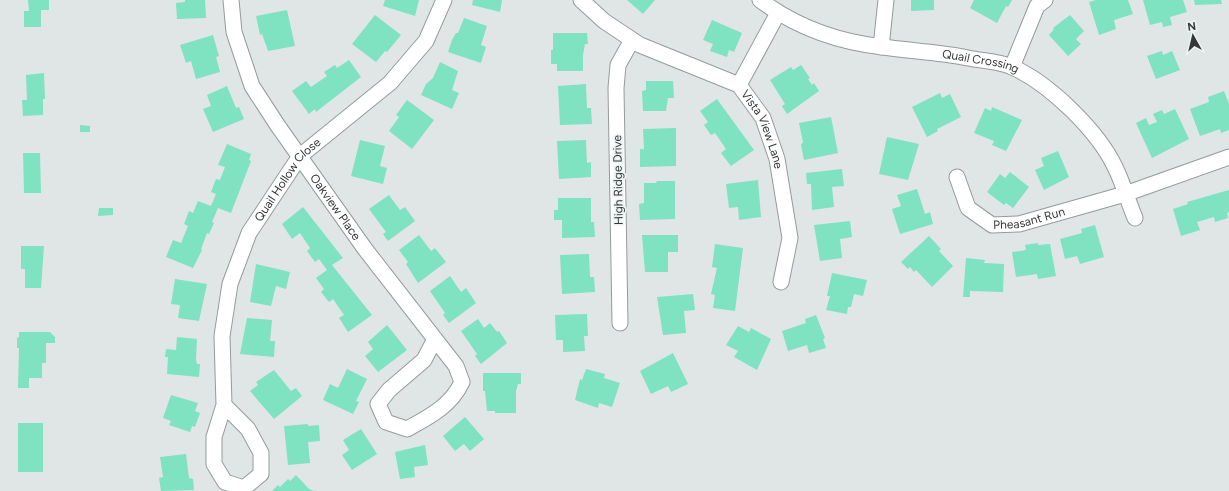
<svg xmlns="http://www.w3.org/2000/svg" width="1229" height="491" font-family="Figtree,sans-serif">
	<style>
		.building { fill: #7fe2c0 }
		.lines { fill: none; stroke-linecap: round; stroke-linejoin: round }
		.minor-casing { stroke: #959b9b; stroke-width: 17 }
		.minor { stroke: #fff; stroke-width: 15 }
		.labels { text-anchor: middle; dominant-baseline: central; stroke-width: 3.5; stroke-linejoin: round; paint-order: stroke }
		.street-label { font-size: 12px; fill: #363838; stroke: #edf3f3 }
	</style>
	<rect width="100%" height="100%" fill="#e0e6e6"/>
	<path class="building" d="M28 0H49V10H41V27H24V11H29Z
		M185 0H205L206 18 177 19 176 3 185 2Z
		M385 0H419L415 16 383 6Z
		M473 0H502L500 12 472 5Z
		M627 0H655L643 14Z
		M911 0H934V10L911 11Z
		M974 0H1012L1008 7 1006 6 997 23 970 8Z
		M1096 0H1128L1133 14 1114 20 1116 29 1099 35 1089 2Z
		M1143 0H1183L1187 12 1170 17 1172 25 1163 27 1162 22 1150 25Z
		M1194 0H1221L1222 4 1195 5Z
		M287 10 295 46 268 51 262 34 260 35 256 16Z
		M375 15 401 35 387 52 385 51 376 62 352 44Z
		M1070 15 1084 31 1076 39 1081 44 1068 56 1049 35 1054 29 1053 28Z
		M464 18 487 26 481 45 486 47 481 63 448 52 452 40 456 33H458Z
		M712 20 742 33 734 52 729 50 727 57 710 51 713 44 703 40Z
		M553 33H587L588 44H585L583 55V71H557V64H551V50H553Z
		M213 35 219 56 216 57 220 72 196 79 191 61 186 63 180 45Z
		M1162 51 1163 55 1172 51 1180 70 1156 79 1147 56Z
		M349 60 361 77 316 112 315 109 309 114 292 91 306 81 311 87 327 76 324 72 335 65 337 68Z
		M440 62 458 71 452 90 459 93 452 109 421 95 426 84 433 78Z
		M801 65 810 78 808 79 812 85 814 83 819 91 787 114 782 106 785 104 770 80 791 67 793 70Z
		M44 73 45 99H43V115L23 116 22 100H27L26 75Z
		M646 81H673L674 98H668L666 111H643L642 91 646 90Z
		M586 84 587 108H591L592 124 560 125 558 86Z
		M227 86 236 108 239 107 244 119 213 132 203 109 211 106 207 95Z
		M1224 91 1229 104V130L1221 133 1220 129 1200 136 1190 109 1209 102 1208 97Z
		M940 93 942 98 950 94 961 117 937 129 938 131 927 137 912 107Z
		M717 99 754 150 731 166 721 153 726 149 715 133 711 135 704 125 708 122 700 111Z
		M407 100 434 120 412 149 389 131 399 117 396 115Z
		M992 107 1022 120 1006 151 992 145 994 141 974 133 985 108 991 111Z
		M1175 109 1189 139 1152 158 1136 123 1146 118 1149 125 1157 122 1153 114 1162 110 1164 114Z
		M831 117 838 153 804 160 801 145 803 142 799 123Z
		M80 125 90 126V132H80Z
		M676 128V166L640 167V149H644L643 129Z
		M887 137 919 144 908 180 879 174Z
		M360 140 385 146 380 166 387 168 383 184 351 176Z
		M586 140 587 163 591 162V177L559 179 557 141Z
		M227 144 251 154 249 160 251 161 231 213 218 208 212 222 214 223 209 234 207 233 201 249 202 250 193 268 166 257 173 240 181 243 188 226 184 224 189 211 193 213 198 201 211 206 216 194 211 192 216 179 220 180 225 167 218 165Z
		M1058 151 1069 177 1044 190 1035 170 1044 166 1041 158Z
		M23 153H40L41 193H24Z
		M842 169 844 186 832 187 834 207 812 210 811 184H807L806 173Z
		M1010 172 1029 187 1013 208 1006 203 1004 205 987 192 1000 174 1005 178Z
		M758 180 761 217 739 220 738 207 729 208 726 184Z
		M657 181H675V219L640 220 639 204 644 203V183H656Z
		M917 189 925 214 930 212 933 224 900 234 892 209 901 206 897 195Z
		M1229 190V212L1227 213 1228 218 1215 222 1214 217 1197 222 1200 230 1181 236 1173 209 1188 204 1187 202Z
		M389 195 400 210 405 207 415 221 388 241 383 234 386 232 369 209Z
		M558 198H591V222H594L595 237 562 238V220H554V210H558Z
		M303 207 343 258 332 265 372 315 348 332 339 318 344 315 333 299 329 302 321 292 324 289 316 278 327 270 319 259 315 262 307 251 310 248 300 233 292 239 282 224Z
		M99 208H113V215L98 216Z
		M850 221 852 237 840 239 842 258 820 261 814 225Z
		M1095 225 1104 257 1080 264 1077 256 1065 259 1060 239 1082 233 1081 229Z
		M419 235 431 251 435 248 446 262 418 283 406 264 408 262 399 250Z
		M642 235H678V252H668V272H645Z
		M929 236 941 249 939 251 953 266 932 287 916 270 914 272 910 267 908 269 901 262Z
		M1038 243V245L1050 244 1056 276 1038 279 1037 274 1016 277 1012 252 1026 250 1025 245Z
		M715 244 743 248 735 311 713 308 715 295 711 294 717 268 712 267Z
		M21 246H44L41 288H25V269H21Z
		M589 254 590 277H594L595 292 562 294 560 255Z
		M966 258 985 260 984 263 1004 264 1003 292 970 291V297H963Z
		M256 264 290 272 286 289 276 286 271 306 250 302Z
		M832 273 867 280 863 296 854 294 851 307H848L847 314 826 310 830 296H827Z
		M450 276 461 292 466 288 476 303 449 323 443 315 445 313 430 291Z
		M175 279 207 284 199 321 178 318 180 305 171 304Z
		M693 294 695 310 684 311 686 333 663 335 657 297Z
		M587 314 588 336H584L585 351 563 352V340H556L555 315Z
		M816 315 825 338 823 339 826 348 809 353 807 345 788 351 782 331 806 323 805 319Z
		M247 318 272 320 270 341H275L274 357 240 354Z
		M478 319 484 328 490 323 497 332 499 331 507 343 481 364 475 356 477 354 461 331Z
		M387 325 407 350 378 372 365 356 373 349 368 342Z
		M738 326 749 332 751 328 771 339 757 370 734 357 738 351 726 345Z
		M19 332H50L55 337V343H46V363H42V378H29V388H18L19 348H17V338L19 337Z
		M177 337 197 339 196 359 197 364H200L199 377 167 374 168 357H165L166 349 176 350Z
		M673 353 688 384 671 392 668 386 651 394 640 371Z
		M347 369 367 379 356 401 359 402 353 414 323 400 330 384 338 388Z
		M586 369 605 374 604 378 620 383 612 407 599 403 598 408 575 400 580 379 582 380Z
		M274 370 291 391 296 388 302 396 274 419 250 391 258 385 256 382Z
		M483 373H521V384H518L516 391V413H495V411H487L485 391H483Z
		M171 395 198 403 195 411 200 413 195 427 192 426 190 432 169 425 171 421 163 418Z
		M465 417 484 439 470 451 464 444 455 451 443 436Z
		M18 423H43V472H18Z
		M308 424V426L319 425 320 441 308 442 310 463 288 465 284 426Z
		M361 429 377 454 352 470 342 455 349 450 343 440Z
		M425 445 428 465 414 467 415 477 400 479 395 452Z
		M186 454 189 478 193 479 194 490 161 491 159 478 163 477 160 457Z
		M296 475 309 489 314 491H272L278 485 280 487 288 479 290 481Z"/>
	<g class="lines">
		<defs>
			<g id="minor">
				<path id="s1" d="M231 0 234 32 252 86 278 126 365 249 456 366 462 382C451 406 429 417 407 429L386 422 378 404 389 390 424 360 435 339"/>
				<path id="s2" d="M581 0 604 21 640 45 739 85 763 118 777 159 790 238 781 282"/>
				<path id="s3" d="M760 0C796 27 839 42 883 47 911 51 940 52 968 58 982 61 999 61 1012 67 1049 83 1098 131 1115 167 1123 183 1128 201 1135 218"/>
				<path d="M881 47 886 0"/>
				<path d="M1012 67 1037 6 1045 0"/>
				<path d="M739 85 778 13"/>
				<path id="s4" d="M957 177 968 208 992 225 1019 224 1125 194 1229 157"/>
				<path d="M620 323 616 88 618 65 632 40"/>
				<path id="s5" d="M224 405 248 429 261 453V474L244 488 225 482 214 464V437L224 405 222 336 230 284 249 233 300 156 390 83 426 41 444 0"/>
			</g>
		</defs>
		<use href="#minor" class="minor-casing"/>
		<use href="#minor" class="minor"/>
	</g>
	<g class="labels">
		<g class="street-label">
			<text stroke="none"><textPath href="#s3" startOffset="232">Quail Crossing</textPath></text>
			<text stroke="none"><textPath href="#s2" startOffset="232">Vista View Lane</textPath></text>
			<text transform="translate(618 180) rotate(-91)">High Ridge Drive</text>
			<text stroke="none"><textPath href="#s5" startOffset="448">Quail Hollow Close</textPath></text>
			<text stroke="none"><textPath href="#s1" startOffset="236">Oakview Place</textPath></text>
			<text stroke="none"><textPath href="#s4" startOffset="100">Pheasant Run</textPath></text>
		</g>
	</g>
	<g transform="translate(1193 36) rotate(352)" stroke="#edf3f3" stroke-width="3" paint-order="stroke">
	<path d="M0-3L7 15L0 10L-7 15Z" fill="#363838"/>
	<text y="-6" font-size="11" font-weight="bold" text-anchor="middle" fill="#363838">N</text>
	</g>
</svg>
